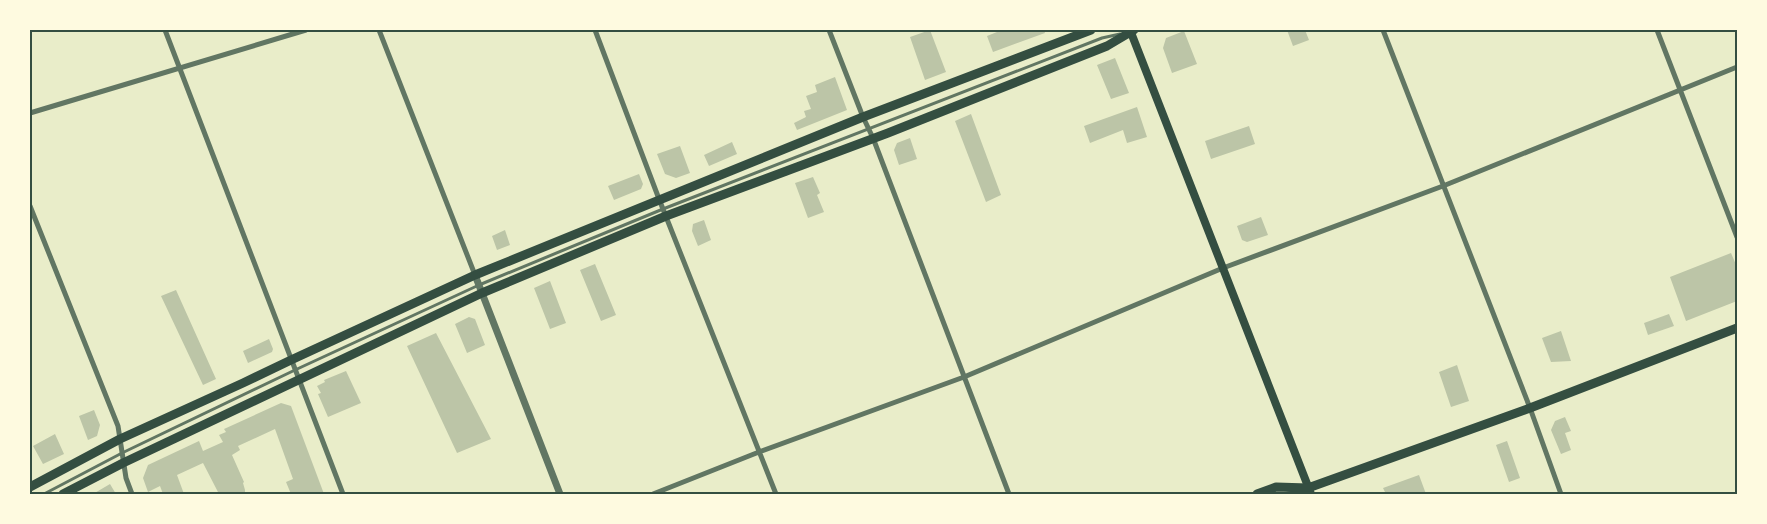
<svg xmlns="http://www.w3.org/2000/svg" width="1767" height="524" font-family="Manrope,sans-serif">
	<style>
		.building { fill: #bcc5a7 }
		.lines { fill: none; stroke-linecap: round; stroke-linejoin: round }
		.service { stroke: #617663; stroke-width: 3 }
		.minor { stroke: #617663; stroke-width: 5 }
		.tertiary { stroke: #617663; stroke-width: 7 }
		.secondary { stroke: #344e41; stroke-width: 8 }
		.primary { stroke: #344e41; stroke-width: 9 }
		.neatline { fill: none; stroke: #344e41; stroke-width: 2 }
	</style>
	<rect width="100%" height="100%" fill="#e9edc9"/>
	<path class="building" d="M930 30 946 72 925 80 910 37Z
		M1002 30H1044L1045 33 993 52 987 36Z
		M1287 30H1305L1309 40 1293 46Z
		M1184 31 1197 64 1172 73 1163 48 1166 38Z
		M1115 58 1129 93 1111 99 1097 65Z
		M835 77 847 110 797 130 794 123 806 117 804 111 811 109 806 96 817 92 815 85Z
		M1137 107 1147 137 1127 143 1123 130 1090 143 1084 126Z
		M971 114 1001 195 986 202 955 121Z
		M1249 126 1255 144 1211 159 1205 141Z
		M910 138 917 159 899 165 894 150 897 143Z
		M732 142 737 154 709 166 704 155Z
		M680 146 690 173 676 178 665 174 657 154Z
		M639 174 643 184 641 189 614 200 608 186Z
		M813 177 820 193 817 195 824 212 808 218 795 183Z
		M1261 217 1268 235 1247 242 1242 240 1237 226Z
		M704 220 711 240 698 246 692 231 693 224Z
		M505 230 510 245 497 250 492 236Z
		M1731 253 1737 267V301L1686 321 1670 277Z
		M595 264 616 315 601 321 580 270Z
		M550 281 566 323 550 329 534 288Z
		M176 290 216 379 203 385 161 296Z
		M1669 314 1674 326 1648 335 1644 323Z
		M469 317 475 319 485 345 467 353 455 324Z
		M1561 331 1571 361 1551 362 1542 338Z
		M436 333 491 439 457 453 407 346Z
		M269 339 273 349 272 352 248 363 243 351Z
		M1457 365 1469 401 1451 407 1439 372Z
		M346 371 361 403 328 417 318 394 321 393 317 386 325 382 324 380Z
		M281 403 291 406 324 494H291L286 482 293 479 275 429 238 446 240 450 232 455 244 482 243 483 245 490V494H219L203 463 177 475 184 494H163L160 486 148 492 143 478 148 465 199 441 203 451 223 442 219 435 226 432 224 429Z
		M94 410 100 425 97 436 88 440 79 416Z
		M1565 417 1571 431 1565 433 1571 450 1561 454 1551 430 1555 421Z
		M55 434 64 454 43 464 33 446Z
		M1507 441 1520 478 1509 482 1496 445Z
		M1419 475 1426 494H1386L1383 488Z
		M110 484 116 494H93Z"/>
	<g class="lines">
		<path class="service" d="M44 494 122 453 295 370 479 285 663 209 1102 38 1120 34
			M1285 494 1296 491"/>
		<path class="minor" d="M165 30 343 494
			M379 30 475 275
			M595 30 659 199 776 494
			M829 30 863 117 873 138 1009 494
			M1383 30 1530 408 1561 494
			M1657 30 1737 237
			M30 113 306 30
			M30 206 118 426 126 478 132 494
			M653 494 759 452 964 377 1223 268 1443 186 1737 67"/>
		<path class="tertiary" d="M475 275 560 494"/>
		<path class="secondary" d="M1130 30 1311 494"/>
		<path class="primary" d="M30 487 120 439 243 383 291 360 475 275 863 117 1091 30
			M63 494 123 463 482 293 666 216 888 133 1107 46 1134 30
			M1257 494 1276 487 1308 488 1530 408 1737 328"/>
	</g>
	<rect width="1767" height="524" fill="none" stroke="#fefae0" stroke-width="62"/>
	<rect x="31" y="31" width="1705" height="462" class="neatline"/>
</svg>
